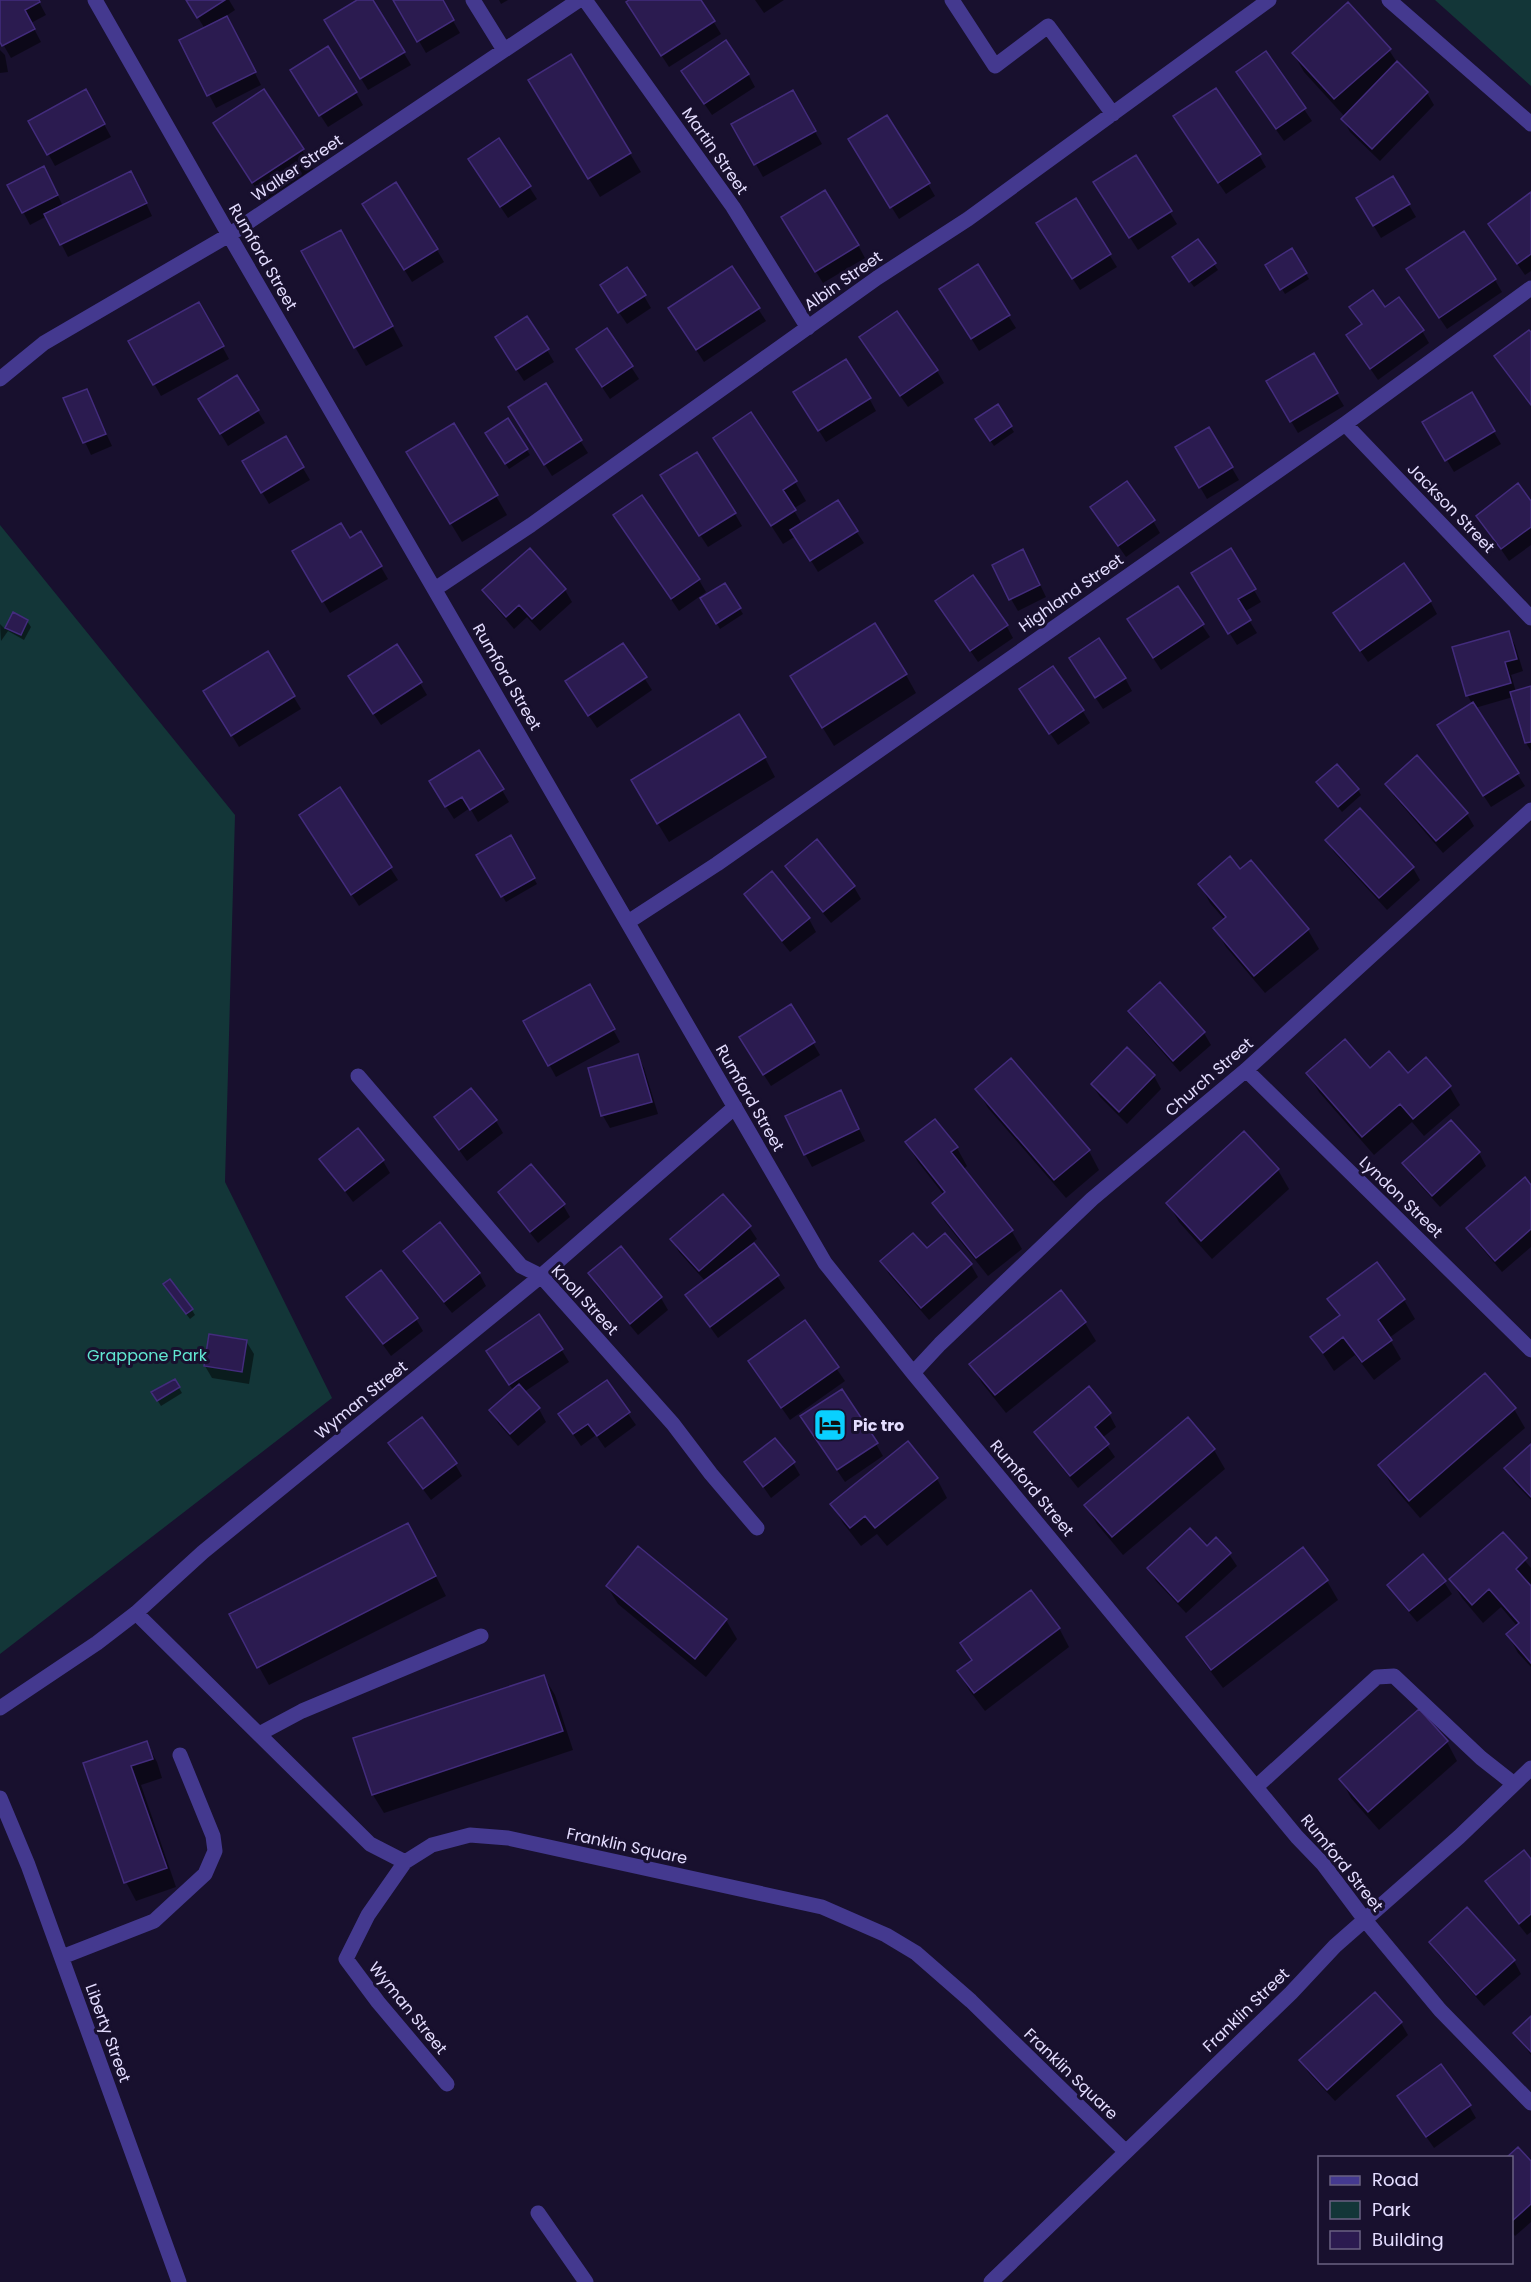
<svg xmlns="http://www.w3.org/2000/svg" width="1531" height="2282" font-family="Poppins,sans-serif">
	<style>
		.green { fill: #133638 }
		.shadow { fill: #0007 }
		.building { fill: #2b1b50; stroke: #432c7d; stroke-width: 1.5 }
		.lines { fill: none; stroke-linecap: round; stroke-linejoin: round }
		.minor { stroke: #44398f; stroke-width: 15 }
		.labels { text-anchor: middle; dominant-baseline: central; stroke-width: 6; stroke-linejoin: round; paint-order: stroke }
		.street-label { font-size: 16px; fill: #e4ddff; stroke: #18102e }
		.park-label { font-size: 16px; fill: #61e7d2; stroke: #18102e }
		.poi-label { font-size: 16px; font-weight: bold; fill: #e4ddff; stroke: #18102e; text-anchor: start }
	</style>
	<rect width="100%" height="100%" fill="#18102e"/>
	<path class="green" d="M1435 0H1531V86Z
		M0 525 235 815 225 1182 332 1398 0 1654Z"/>
	<path class="shadow" d="M0 0H38L46 15 31 23 41 42 11 58 0 39Z
		M187 0H229L235 10 226 16 261 85 216 108 181 41 205 29Z
		M360 0H372L411 65 368 90 326 21Z
		M395 0H441L460 33 426 53Z
		M499 0H508L501 4Z
		M632 0H700L721 34 669 67 635 15Z
		M755 0H784L764 13Z
		M0 50 5 55 8 72 0 73Z
		M1389 50 1398 64 1427 93 1434 105 1380 161 1350 132 1343 119 1345 117 1304 72 1293 53Z
		M1266 53 1312 121 1284 141 1245 85Z
		M571 56 641 172 600 197 541 99Z
		M748 74 755 87 712 115 690 83Z
		M299 83 356 93 363 105 328 127Z
		M792 92 822 144 763 177 733 124Z
		M93 104 111 137 55 166 30 121Z
		M215 124 302 150 313 169 264 201Z
		M1182 129 1259 155 1266 167 1226 194Z
		M499 140 537 199 508 218 477 172Z
		M857 152 928 184 935 196 899 219Z
		M1135 157 1177 224 1138 250 1102 194Z
		M1393 178 1416 217 1381 238 1358 199Z
		M50 180 63 206 138 186 152 216 68 257 47 216 30 225 9 185Z
		M1531 194V271L1525 275 1490 225Z
		M1075 200 1117 267 1080 290 1045 236Z
		M371 216 437 250 444 262 412 282Z
		M790 230 858 245 865 258 823 283Z
		M1198 241 1218 270 1194 287 1177 263Z
		M351 250 403 346 366 366 355 347Z
		M1292 250 1309 279 1285 294 1267 265Z
		M977 266 1016 328 979 351 948 301Z
		M732 268 766 321 704 362 677 320Z
		M1495 280 1502 292 1447 329 1415 282Z
		M644 296 651 308 627 324 609 298Z
		M199 304 229 359 161 396 130 341Z
		M1351 307 1422 331 1429 343 1378 380 1348 336 1363 325Z
		M607 330 639 379 610 399 585 362Z
		M1531 335V406L1496 356Z
		M504 350H547L554 362 524 381Z
		M868 350 937 371 944 383 908 407Z
		M1313 355 1344 406 1298 433 1268 382Z
		M237 377 265 423 228 446 200 399Z
		M545 385 588 453 552 476 517 420Z
		M86 390 112 446 91 455 65 399Z
		M1471 394 1501 444 1454 472 1424 422Z
		M869 398 876 411 826 442 803 405Z
		M997 406 1014 432 994 446 980 425Z
		M508 420 530 455 509 469 487 434Z
		M1209 429 1239 480 1207 499 1177 448Z
		M285 438 310 480 269 504 244 462Z
		M715 439 795 482 806 501 793 509 802 524 856 531 864 543 818 572 796 536 783 544Z
		M419 471 496 496 507 515 462 542Z
		M669 488 735 514 742 526 708 547Z
		M1531 503V545L1509 561 1478 516Z
		M1092 508 1153 521 1160 533 1126 557Z
		M615 516 699 580 706 592 679 611Z
		M361 533 388 579 330 613 294 552 349 540Z
		M530 550 565 590 572 602 540 631 527 617 514 629 491 602 484 590Z
		M1230 550 1261 602 1244 612 1257 633 1237 645 1200 586Z
		M1030 564 1046 597 1018 611 1011 599Z
		M725 585 743 614 720 629 702 599Z
		M1430 601 1437 614 1368 662 1335 614Z
		M937 602 1006 625 1013 638 978 662Z
		M13 614 27 621 31 627 24 640 8 631 1 641 0 624 5 629Z
		M1202 625 1210 637 1161 670 1136 632Z
		M1508 632 1515 645 1523 671 1511 675 1516 692 1531 688V751L1526 743 1513 697 1475 708 1525 786 1491 807 1446 738 1472 704 1468 696 1454 648Z
		M623 645 652 690 597 728 574 694Z
		M267 653 301 709 239 747 205 691Z
		M1078 671 1125 678 1132 691 1103 709Z
		M906 675 916 693 834 746 803 696Z
		M420 683 427 695 381 725 357 689Z
		M1021 690 1082 710 1090 723 1058 745Z
		M765 758 775 777 669 842 643 799Z
		M1318 783 1358 790 1361 795 1342 812Z
		M1387 784 1467 814 1474 826 1443 853 1394 796Z
		M340 790 398 880 359 906 308 827Z
		M502 790 509 802 478 822 470 808 454 819 438 794Z
		M510 837 537 884 506 902 478 855Z
		M1327 840 1413 868 1420 880 1387 910 1334 852Z
		M1251 862 1308 930 1319 949 1265 993 1226 947 1215 928 1225 920 1210 903 1200 884 1240 871Z
		M787 866 854 887 861 899 831 923 794 878Z
		M772 873 809 919 816 932 790 952 753 906 746 894Z
		M589 986 620 1042 556 1077 525 1021Z
		M1130 1011 1204 1033 1211 1045 1180 1072 1137 1023Z
		M813 1043 820 1055 771 1086 748 1050Z
		M1127 1049 1154 1076 1161 1089 1127 1124 1100 1097 1092 1085Z
		M637 1055 644 1068 658 1114 610 1128 603 1116 589 1069Z
		M1308 1074 1408 1075 1449 1086 1460 1105 1424 1136 1412 1122 1374 1155 1319 1092Z
		M977 1089 1089 1151 1099 1170 1066 1198 988 1108Z
		M847 1104 865 1141 812 1167 805 1154Z
		M436 1118 496 1121 503 1133 467 1161Z
		M1451 1122 1479 1153 1486 1166 1440 1207 1411 1175 1404 1163Z
		M1244 1133 1278 1170 1289 1189 1212 1259 1179 1222 1168 1203Z
		M907 1143 957 1148 967 1166 963 1170 1011 1230 1022 1249 988 1276 945 1222 934 1203 944 1195 918 1162Z
		M321 1159 383 1161 390 1173 353 1202Z
		M1531 1187V1247L1502 1272 1475 1240 1468 1228Z
		M500 1192 563 1205 570 1217 538 1243 507 1204Z
		M749 1227 757 1239 745 1249 777 1276 785 1288 718 1338 687 1295 706 1282 679 1252 672 1240Z
		M927 1251 971 1265 978 1277 929 1320 889 1274 882 1262Z
		M405 1252 479 1273 486 1286 452 1313 412 1264Z
		M1377 1264 1404 1300 1415 1319 1389 1338 1401 1359 1374 1380 1355 1355 1334 1371 1312 1337 1340 1317 1329 1299Z
		M590 1274 661 1298 668 1310 638 1335 597 1286Z
		M168 1290 192 1310 195 1315 190 1319Z
		M348 1297 416 1319 423 1331 391 1356Z
		M804 1322 845 1381 790 1420 750 1362Z
		M1085 1323 1096 1341 1006 1413 982 1383 971 1364Z
		M246 1341 254 1354 249 1384 212 1378 205 1366Z
		M561 1349 569 1362 524 1392 539 1409 546 1422 518 1446 498 1423 491 1410 513 1390 495 1363Z
		M175 1381 182 1393 161 1406 153 1393Z
		M606 1382 636 1425 605 1448 596 1435 581 1446 560 1415Z
		M1514 1409 1525 1428 1420 1518 1391 1484 1380 1466Z
		M1109 1414 1116 1427 1102 1438 1115 1457 1078 1488 1043 1444 1036 1432Z
		M1188 1420 1214 1450 1225 1469 1123 1555 1097 1524 1086 1506Z
		M809 1429 876 1444 883 1456 845 1482Z
		M389 1444 455 1464 462 1476 431 1500Z
		M1531 1446V1500L1513 1481 1506 1468Z
		M746 1462 793 1463 800 1475 771 1498Z
		M937 1479 947 1498 887 1546 877 1534 861 1546 843 1523 832 1504Z
		M1503 1534 1531 1568V1583L1529 1585 1531 1588V1667L1518 1653 1508 1635 1517 1626 1501 1607 1483 1623 1462 1598 1451 1580Z
		M419 1543 446 1596 269 1685 259 1667Z
		M638 1548 726 1620 737 1639 706 1677 618 1604 607 1586Z
		M1207 1548 1229 1554 1237 1566 1186 1613 1156 1581 1149 1569Z
		M1302 1550 1327 1581 1338 1600 1223 1688 1199 1656 1188 1638Z
		M1444 1582 1452 1594 1417 1622 1396 1597 1389 1585Z
		M1059 1628 1069 1647 985 1711 969 1690 959 1671 972 1662 962 1644Z
		M544 1677 555 1695 573 1750 384 1813 373 1795 355 1739Z
		M1447 1742 1457 1761 1379 1830 1351 1798 1341 1779Z
		M146 1743 157 1762 162 1778 141 1785 176 1887 136 1901 126 1882 85 1764Z
		M1531 1861V1932L1527 1935 1494 1894 1487 1882Z
		M1430 1942 1514 1961 1521 1974 1484 2006 1438 1954Z
		M1531 2018V2055L1515 2033Z
		M1401 2023 1408 2035 1335 2101 1308 2072 1301 2060Z
		M1399 2097 1469 2106 1476 2118 1434 2148Z
		M1518 2149 1531 2164V2222L1515 2236 1512 2232V2158Z"/>
	<path class="building" d="M0 0H39L40 2 25 10 35 29 2 46 0 42Z
		M186 0H225L197 18Z
		M357 0H373L405 52 360 79 324 20Z
		M393 0H443L454 20 417 42Z
		M629 0H701L715 21 661 56 626 2Z
		M1348 2 1391 49 1334 99 1292 53Z
		M227 16 256 72 207 96 179 40Z
		M726 40 749 74 704 104 681 71Z
		M328 46 357 92 319 116 290 70Z
		M1266 51 1306 108 1276 129 1236 72Z
		M571 54 631 153 588 179 528 80Z
		M1397 61 1428 92 1372 149 1341 119Z
		M1216 88 1261 154 1218 183 1173 116Z
		M86 89 105 124 47 155 28 121Z
		M264 89 304 149 252 183 213 123Z
		M793 90 816 131 754 165 731 124Z
		M887 115 930 183 890 208 848 139Z
		M499 138 531 186 500 207 468 159Z
		M1136 155 1172 211 1129 238 1093 182Z
		M44 166 58 195 22 213 7 185Z
		M131 171 147 203 60 245 44 214Z
		M1393 176 1410 204 1373 226 1356 198Z
		M396 182 438 249 404 270 362 204Z
		M825 190 859 245 815 272 781 217Z
		M1531 192V254L1517 264 1488 224Z
		M1076 198 1111 254 1072 279 1036 223Z
		M341 230 393 326 354 348 301 251Z
		M1464 231 1496 279 1439 318 1406 269Z
		M1198 239 1216 263 1189 282 1172 257Z
		M1292 248 1307 273 1280 290 1265 265Z
		M978 264 1010 315 971 339 939 289Z
		M732 266 760 308 696 350 668 308Z
		M627 267 646 295 618 313 600 285Z
		M1373 290 1385 307 1399 297 1424 330 1370 369 1346 335 1362 324 1349 307Z
		M199 302 224 346 153 385 128 341Z
		M897 311 938 370 900 396 859 337Z
		M527 316 549 349 516 370 495 337Z
		M607 328 633 366 602 387 576 349Z
		M1529 330 1531 332V405L1494 356Z
		M1314 353 1338 393 1290 422 1266 381Z
		M846 359 871 398 818 431 793 392Z
		M237 375 259 410 220 434 198 399Z
		M546 383 582 440 544 465 508 407Z
		M87 389 106 434 83 443 63 398Z
		M1472 392 1495 431 1445 461 1422 422Z
		M998 404 1012 426 990 441 975 419Z
		M751 412 797 481 783 490 796 510 771 526 713 438Z
		M508 418 528 449 505 464 485 433Z
		M454 423 498 495 450 524 406 452Z
		M1209 427 1233 467 1199 488 1175 447Z
		M286 436 304 467 261 493 242 461Z
		M697 452 736 513 699 536 660 475Z
		M1127 481 1155 520 1118 546 1090 507Z
		M1518 483 1531 501V527L1501 549 1476 516Z
		M642 495 700 579 671 599 613 515Z
		M838 500 858 531 810 561 790 530Z
		M341 523 350 538 361 531 382 566 322 602 292 551Z
		M530 548 566 589 532 619 519 605 506 617 482 590Z
		M1231 548 1256 589 1238 599 1251 620 1228 634 1191 573Z
		M1023 549 1040 585 1009 600 992 565Z
		M1404 563 1431 601 1360 651 1333 613Z
		M973 575 1008 625 970 651 935 601Z
		M725 583 741 608 716 624 700 598Z
		M1178 586 1204 624 1153 658 1127 619Z
		M13 612 28 620 21 635 5 628Z
		M875 623 907 674 822 728 790 676Z
		M1509 631 1517 659 1505 662 1511 683 1466 696 1452 647Z
		M1099 638 1126 678 1095 698 1069 658Z
		M623 643 647 677 588 716 565 681Z
		M397 644 422 682 373 714 348 676Z
		M268 651 295 696 231 736 203 691Z
		M1053 666 1084 710 1049 734 1019 689Z
		M1531 686V742L1525 743 1510 692Z
		M1473 702 1519 773 1483 796 1437 725Z
		M739 714 766 757 657 824 631 780Z
		M479 750 504 789 470 810 462 797 445 807 429 781Z
		M1417 755 1468 813 1436 841 1385 784Z
		M1337 764 1359 789 1338 807 1316 782Z
		M340 787 392 867 351 895 299 815Z
		M1360 808 1414 867 1379 898 1325 840Z
		M511 835 535 878 501 897 476 855Z
		M817 839 855 886 823 912 785 866Z
		M1230 856 1240 869 1251 860 1309 929 1254 976 1213 928 1226 917 1198 884Z
		M772 871 810 918 782 941 744 894Z
		M1160 982 1205 1032 1173 1061 1128 1011Z
		M590 984 615 1029 548 1066 523 1021Z
		M791 1004 815 1042 763 1075 739 1037Z
		M1345 1039 1370 1068 1389 1051 1408 1073 1426 1057 1451 1086 1413 1119 1400 1104 1362 1137 1306 1073Z
		M1127 1047 1155 1075 1119 1112 1091 1084Z
		M638 1054 652 1102 601 1116 588 1068Z
		M1011 1058 1090 1150 1054 1180 975 1089Z
		M471 1088 497 1120 459 1150 434 1117Z
		M841 1090 859 1129 804 1155 785 1116Z
		M935 1119 958 1147 951 1152 1013 1230 976 1258 932 1203 945 1192 905 1142Z
		M1451 1120 1480 1152 1432 1196 1402 1163Z
		M358 1128 384 1160 345 1191 319 1159Z
		M1244 1131 1279 1169 1201 1241 1166 1203Z
		M531 1164 565 1204 530 1232 498 1192Z
		M1525 1177 1531 1185V1229L1495 1261 1466 1228Z
		M723 1194 751 1226 699 1271 670 1239Z
		M440 1222 480 1273 444 1302 403 1251Z
		M913 1233 927 1248 945 1233 972 1264 921 1308 880 1261Z
		M754 1243 779 1275 710 1327 685 1295Z
		M621 1246 662 1297 630 1324 588 1273Z
		M1377 1262 1405 1299 1378 1320 1392 1340 1362 1362 1343 1337 1323 1353 1310 1337 1340 1315 1327 1299Z
		M381 1270 418 1318 383 1344 346 1297Z
		M170 1279 193 1309 186 1314 163 1284Z
		M1061 1290 1086 1322 995 1395 969 1364Z
		M539 1314 563 1349 509 1385 486 1351Z
		M805 1320 839 1367 781 1408 748 1361Z
		M209 1334 247 1340 242 1372 204 1366Z
		M1485 1373 1516 1408 1409 1501 1378 1465Z
		M175 1379 180 1387 157 1401 151 1392Z
		M607 1380 630 1412 597 1436 588 1424 573 1434 558 1414Z
		M519 1384 540 1408 510 1434 489 1410Z
		M1089 1386 1111 1413 1095 1427 1109 1444 1070 1476 1034 1432Z
		M842 1389 878 1443 837 1470 800 1416Z
		M422 1417 457 1463 423 1489 388 1443Z
		M1188 1417 1215 1449 1112 1537 1084 1505Z
		M775 1438 795 1462 763 1487 744 1462Z
		M908 1441 938 1478 875 1528 865 1516 850 1528 830 1504Z
		M1531 1444V1497L1504 1468Z
		M408 1523 436 1576 257 1668 229 1614Z
		M1190 1528 1207 1546 1216 1537 1231 1553 1178 1602 1147 1568Z
		M1503 1532 1527 1558 1516 1569 1531 1586V1663L1506 1634 1519 1623 1489 1589 1472 1605 1449 1579Z
		M638 1546 727 1619 695 1659 606 1586Z
		M1303 1547 1328 1580 1211 1670 1186 1637Z
		M1423 1554 1446 1581 1409 1611 1387 1585Z
		M1031 1590 1060 1628 974 1693 957 1671 972 1660 960 1643Z
		M544 1675 563 1731 372 1795 353 1738Z
		M1419 1709 1448 1741 1368 1812 1339 1779Z
		M147 1741 153 1759 131 1766 167 1868 124 1883 83 1763Z
		M1524 1850 1531 1859V1914L1519 1924 1485 1881Z
		M1467 1907 1515 1960 1476 1995 1429 1942Z
		M1375 1992 1402 2022 1327 2090 1299 2060Z
		M1531 2016V2052L1513 2033Z
		M1441 2064 1471 2105 1426 2137 1397 2096Z
		M1518 2147 1531 2161V2204L1512 2221V2158H1506Z"/>
	<g class="lines">
		<path class="minor" d="M95 0 229 235 825 1263 913 1373 1297 1837 1323 1864 1365 1920 1440 2010 1531 2103
			M473 0 504 50
			M585 0 733 207 808 328
			M952 0 995 66 1048 26 1113 114
			M1389 0 1531 124
			M0 379 44 343 229 235 579 0
			M1345 424 1531 618
			M435 589 531 525 877 278 968 219 1269 0
			M628 922 717 864 1345 424 1531 288
			M1246 1070 1531 1350
			M358 1076 521 1266 541 1276 673 1424 711 1474 757 1528
			M913 1373 940 1344 1092 1199 1246 1070 1531 810
			M136 1613 370 1844 405 1862 432 1845 470 1835 508 1838 822 1907 886 1935 916 1953 971 2001 1125 2151
			M0 1708 97 1643 136 1613 203 1552 541 1276 735 1107
			M259 1734 302 1711 481 1636
			M1256 1787 1377 1677 1394 1676 1481 1758 1514 1784
			M0 1798 28 1865 179 2282
			M405 1862 368 1915 346 1959 378 2002 447 2084
			M62 1957 154 1921 205 1874 215 1851 213 1836 180 1755
			M538 2213 586 2282
			M991 2282 1291 1993 1335 1946 1459 1837 1531 1768"/>
	</g>
	<defs>
		<symbol id="hotel-square" viewBox="-11 -11 22 22"><rect x="-9" y="-9" width="18" height="18" rx="4" fill="#09d0ff" stroke="#18102e"/><path d="M-6-4.5h1.5V1H6V5H4.5V3h-9V5H-6ZM-4 0a1.8 1.8 0 1 1 3.6 0ZM.5 0V-2.5h3Q6-2.5 6 0Z" fill="#111"/></symbol>
	</defs>
	<g fill-rule="evenodd">
		<use href="#hotel-square" x="811" y="1406" width="38" height="38"/>
	</g>
	<g class="labels">
		<g class="street-label">
			<text transform="translate(715 151) rotate(55)">Martin Street</text>
			<text transform="translate(297 168) rotate(-34)">Walker Street</text>
			<text transform="translate(263 257) rotate(60)">Rumford Street</text>
			<text transform="translate(843 281) rotate(-35)">Albin Street</text>
			<text transform="translate(1451 508) rotate(46)">Jackson Street</text>
			<text transform="translate(1071 593) rotate(-35)">Highland Street</text>
			<text transform="translate(507 677) rotate(60)">Rumford Street</text>
			<text transform="translate(1209 1077) rotate(-41)">Church Street</text>
			<text transform="translate(750 1098) rotate(60)">Rumford Street</text>
			<text transform="translate(1401 1197) rotate(44)">Lyndon Street</text>
			<text transform="translate(585 1300) rotate(47)">Knoll Street</text>
			<text transform="translate(361 1400) rotate(-39)">Wyman Street</text>
			<text transform="translate(1032 1488) rotate(50)">Rumford Street</text>
			<text transform="translate(627 1846) rotate(12)">Franklin Square</text>
			<text transform="translate(1342 1863) rotate(51)">Rumford Street</text>
			<text transform="translate(408 2008) rotate(51)">Wyman Street</text>
			<text transform="translate(1246 2010) rotate(-44)">Franklin Street</text>
			<text transform="translate(108 2033) rotate(70)">Liberty Street</text>
			<text transform="translate(1071 2074) rotate(44)">Franklin Square</text>
		</g>
		<g class="park-label">
			<text x="147" y="1355">Grappone Park</text>
		</g>
		<g class="poi-label">
			<text x="853" y="1425">Pic tro</text>
		</g>
	</g>
	<rect x="1318" y="2156" width="195" height="108" fill="#18102e" stroke="#6a6282" stroke-width="1.5"/>
	<rect x="1330" y="2176" width="30" height="9" fill="#44398f" stroke="#6a6282" stroke-width="1.5"/>
	<text x="1372" y="2186" font-size="18" fill="#e4ddff">Road</text>
	<rect x="1330" y="2201" width="30" height="18" fill="#133638" stroke="#6a6282" stroke-width="1.5"/>
	<text x="1372" y="2216" font-size="18" fill="#e4ddff">Park</text>
	<rect x="1330" y="2231" width="30" height="18" fill="#2b1b50" stroke="#6a6282" stroke-width="1.5"/>
	<text x="1372" y="2246" font-size="18" fill="#e4ddff">Building</text>
</svg>
